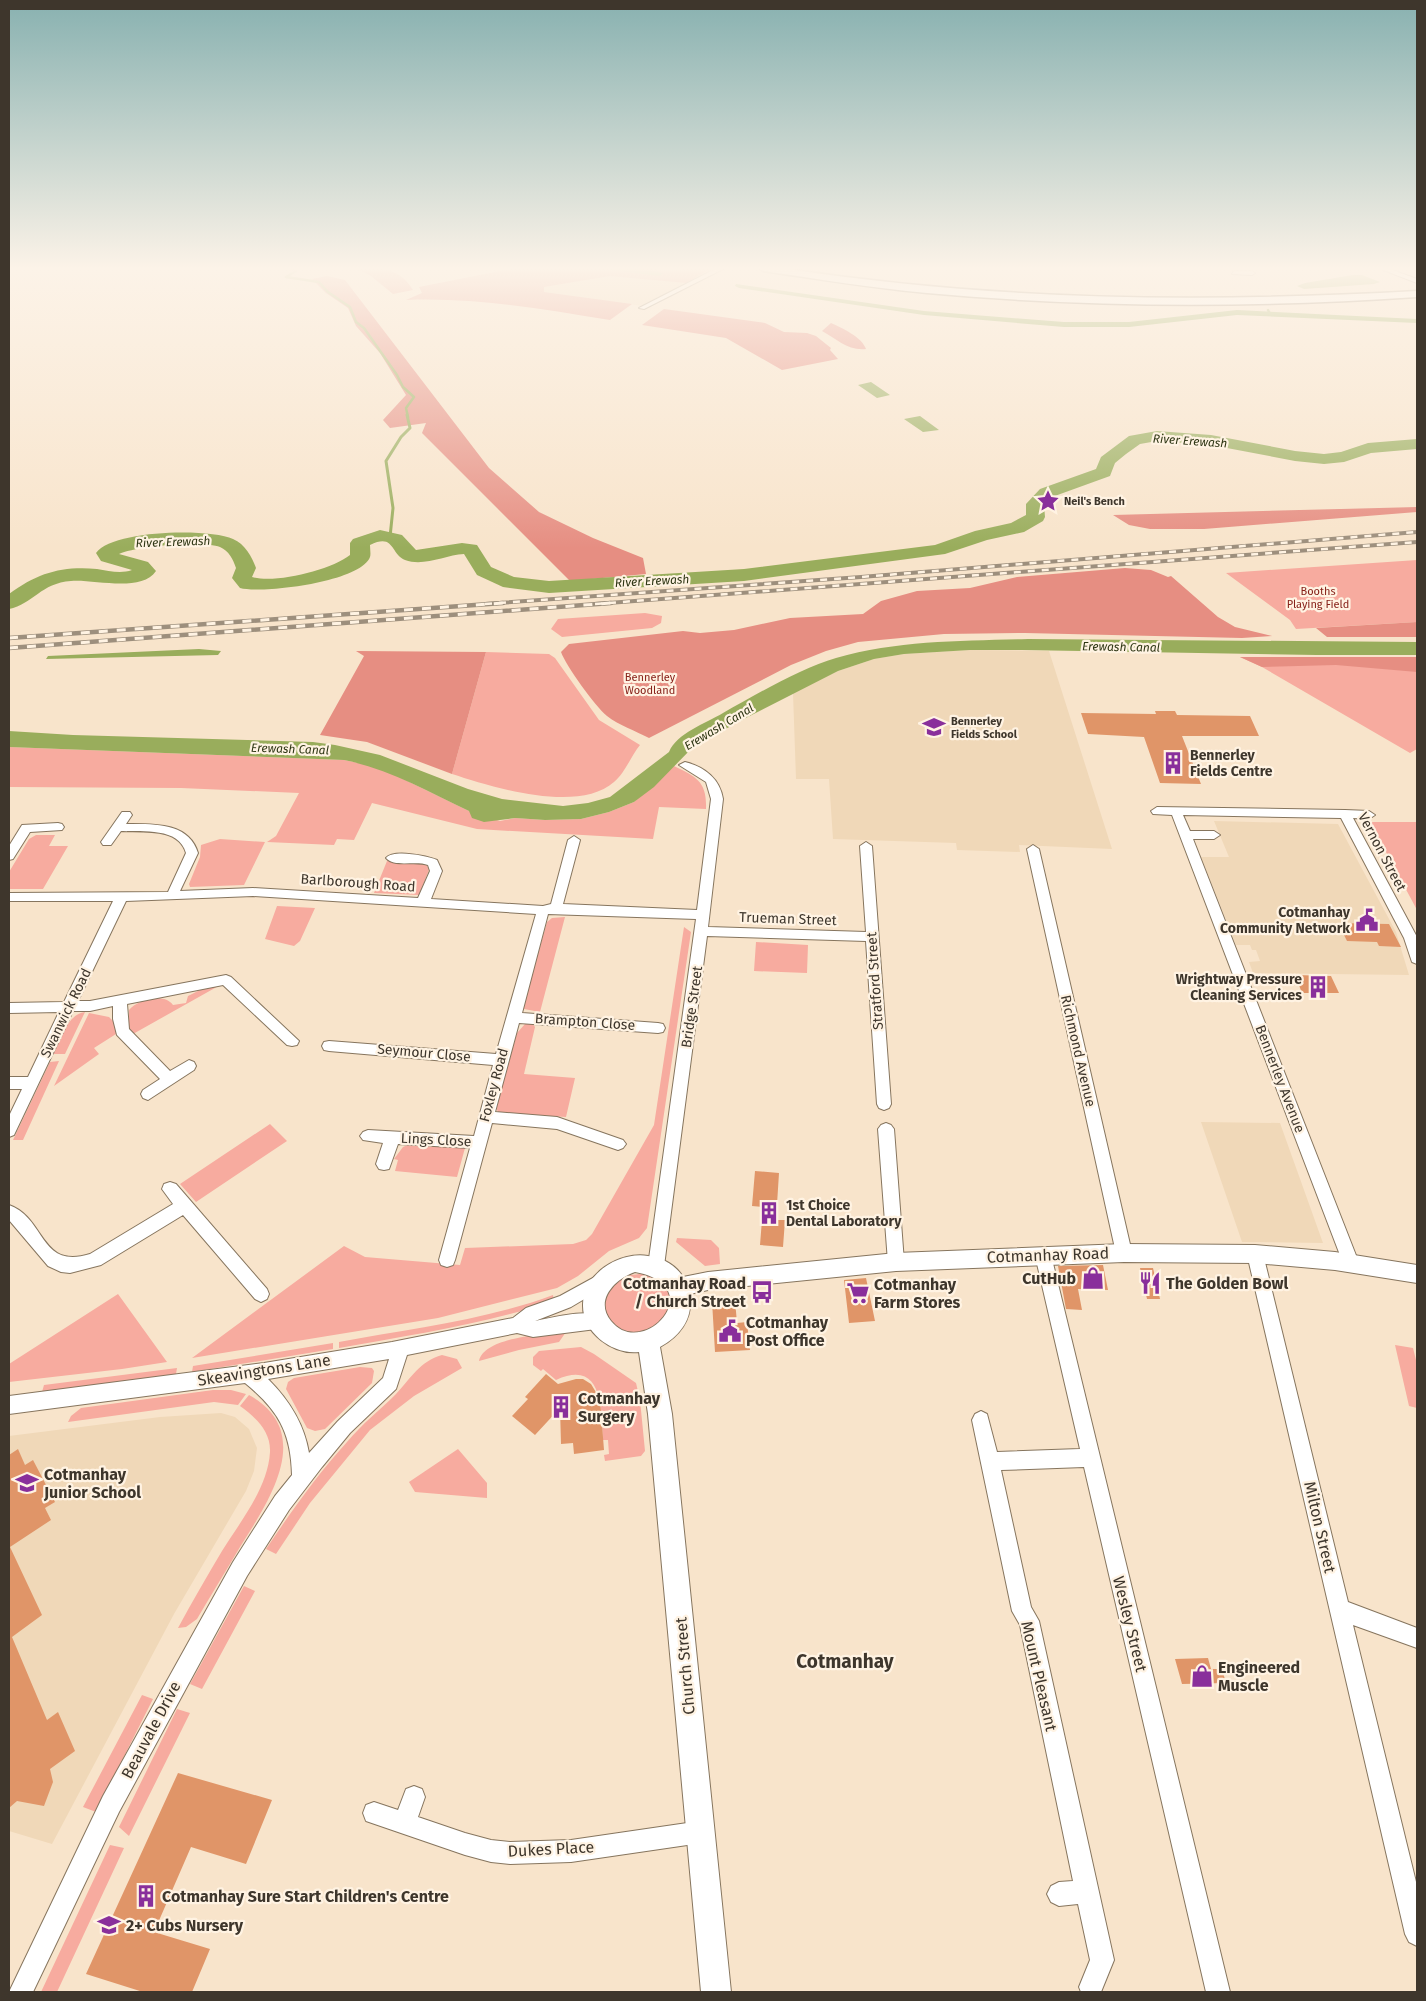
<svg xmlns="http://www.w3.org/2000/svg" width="1426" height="2001" font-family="'Fira Sans',sans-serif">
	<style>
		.built { fill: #f0d8b8 }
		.green { fill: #f7ab9f }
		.forest { fill: #e68e82 }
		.water { fill: #99ad5c }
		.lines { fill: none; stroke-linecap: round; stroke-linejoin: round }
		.stream-far1 { stroke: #99ad5c; stroke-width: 2.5 }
		.stream { stroke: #99ad5c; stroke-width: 3 }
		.canal { fill: #99ad5c; fill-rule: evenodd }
		.river { fill: #99ad5c; fill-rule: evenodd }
		.building { fill: #e09568 }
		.minor-casing { stroke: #86755e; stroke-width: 2 }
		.tertiary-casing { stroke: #86755e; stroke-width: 2 }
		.primary-casing { stroke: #86755e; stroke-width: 3 }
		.minor { fill: #fff; fill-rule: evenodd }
		.tertiary { fill: #fff; fill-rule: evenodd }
		.primary { fill: #fff; fill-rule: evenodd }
		.rail-far1-casing { stroke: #9d8f7d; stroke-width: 4 }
		.rail-casing { stroke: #9d8f7d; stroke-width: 4.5 }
		.rail-far1 { stroke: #fff3e3; stroke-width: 2.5; stroke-dasharray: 7; stroke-linecap: butt }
		.rail { stroke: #fff3e3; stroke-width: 3; stroke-dasharray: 9; stroke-linecap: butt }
		.labels { text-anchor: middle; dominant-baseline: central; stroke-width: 4.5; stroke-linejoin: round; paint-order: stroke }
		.far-poi-label { font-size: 11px; font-weight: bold; fill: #3e362c; stroke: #fff3e3; text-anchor: start }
		.far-park-label { font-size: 11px; fill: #872119; stroke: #fff3e3 }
		.far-water-label { font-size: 12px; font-style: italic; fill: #2d3513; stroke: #fff3e3 }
		.poi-label { font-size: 14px; font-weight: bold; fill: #3e362c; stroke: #fff3e3; text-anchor: start }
		.street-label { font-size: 14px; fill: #3e362c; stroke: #fff3e3 }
		.near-street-label { font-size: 16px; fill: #3e362c; stroke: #fff3e3 }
		.near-poi-label { font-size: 16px; font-weight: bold; fill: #3e362c; stroke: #fff3e3; text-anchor: start }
		.near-quarter-label { font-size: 19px; font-weight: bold; fill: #3e362c; stroke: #fff3e3 }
	</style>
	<rect width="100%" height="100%" fill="#f8e4cb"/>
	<path class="built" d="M610 276 635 277 686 283 643 306 544 292 543 289 544 287Z
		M970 650 1049 651 1112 849 1019 845 1020 852 957 850 956 843 833 839 829 779H796L793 693 838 671 874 659 904 654Z
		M1214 821 1338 824 1396 932 1409 975 1253 973 1249 962 1260 961 1256 950H1252L1250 945H1236L1201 857H1229Z
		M1201 1122 1280 1123 1323 1243 1242 1242Z
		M221 1413 235 1417 249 1429 257 1448 254 1471 246 1491 174 1614 52 1844 9 1831V1436L160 1417Z"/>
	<path class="green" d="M1417 560V622L1296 629 1290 620 1226 573Z
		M645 613 662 616 661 623 652 628 562 637 551 629 558 619Z
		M486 652 549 654 555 658 599 720 640 745C631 756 625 773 614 782 578 814 492 787 452 774Z
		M1240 657H1417V749L1410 753 1262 667Z
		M9 747 344 760 369 765 391 773 469 811 500 821 515 818 545 820 581 819 609 812 634 802 674 766C697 777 707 782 706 809L659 807 653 839 477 829 372 803 354 840 337 839 334 845 267 842 276 836 299 793 181 788 9 787Z
		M1370 822H1417V910Z
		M36 835H55L49 846H68L43 889H9V872L29 839Z
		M220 839 265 842 244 885 190 887 189 884 200 857 201 845Z
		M387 861 422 863 427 865 429 870 419 895 374 893Z
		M277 906 315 908 300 941 294 946 265 939Z
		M565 917 540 1012 524 1009 523 1006 547 922 552 918Z
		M684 927 691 932 647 1228 639 1238 609 1251 578 1276 557 1288 438 1318 192 1358 344 1246 365 1257 460 1265 465 1248 573 1244 586 1240 592 1234 654 1125Z
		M756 942 808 945 807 973 754 971Z
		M222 984 133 1034 129 1028V1010C137 1000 164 992 173 1005L186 1003 188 996 200 990V987Z
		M85 1012 65 1054H53C61 1040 67 1014 85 1012Z
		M89 1013 109 1017 115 1023 116 1034 94 1048 99 1054 54 1086Z
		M532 1023 535 1027 524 1074 575 1078 566 1117 503 1113 498 1112 496 1108 517 1033 525 1024Z
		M59 1061 23 1140H13L50 1062Z
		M270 1124 287 1141 196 1202 180 1184Z
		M410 1144 465 1148 457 1177 395 1171 398 1160 394 1159 403 1147Z
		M677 1238 711 1240 719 1248 720 1264 705 1266 676 1242Z
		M642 1274H651L668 1287C669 1292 672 1299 671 1303 665 1324 643 1339 621 1331 617 1329 612 1324 608 1321 607 1315 604 1308 604 1301 604 1282 626 1274 642 1274Z
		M118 1294 167 1362 122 1369 9 1382V1364Z
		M553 1295 554 1301C485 1324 411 1335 339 1348V1342C408 1329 487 1320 553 1295Z
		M566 1332 559 1342 519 1350 479 1361C484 1337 545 1334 566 1332Z
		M333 1343V1349L192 1372 193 1366Z
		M1395 1345 1413 1348 1417 1364V1408L1409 1406Z
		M581 1347 594 1354 636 1383 640 1400 645 1451 641 1456 605 1461 604 1455 609 1454 608 1440H603C601 1411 604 1358 556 1380L543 1369 541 1371 533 1365V1357L539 1351Z
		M442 1355 457 1359 462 1368 414 1396 370 1430 310 1503 276 1554 266 1549C291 1512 317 1475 347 1442 362 1424 380 1410 396 1394 411 1378 420 1361 442 1355Z
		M360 1367 372 1368 374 1371 372 1383 325 1429 315 1431 307 1428 286 1389 288 1382 294 1378Z
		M177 1368 176 1374 42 1392 44 1385Z
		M213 1390H231L246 1394 238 1405 214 1402 68 1422 71 1416 81 1408Z
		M249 1395C316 1432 269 1501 240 1547 226 1571 211 1595 197 1619L186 1627 178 1628C192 1602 207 1576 222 1551 240 1522 268 1488 270 1452 271 1431 255 1417 240 1406Z
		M458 1449 487 1483V1498L415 1492 409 1482Z
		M244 1586 255 1591 202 1689 190 1684Z
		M142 1695 153 1699 96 1812 83 1807Z
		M177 1709 190 1713 129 1836 119 1827Z
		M110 1845 124 1848 57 1992H41Z"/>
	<path class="forest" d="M356 268C381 268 399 267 413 290L393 294 371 276Z
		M515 268H648L677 271 682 268 710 269 686 283 610 276 544 287V292L632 304 610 320C543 309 475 297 406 300L422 293 419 287Z
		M327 276 345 280 489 468 539 512 593 538 643 558 646 574 570 581 422 433 426 423 390 428 383 420 406 395 380 353 356 326 348 308 326 293 312 279Z
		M664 309 765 323 784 332 807 333 816 336 831 348 830 350 838 359 782 370 726 338 642 325Z
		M831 323C842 328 862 337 866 349 848 351 837 339 822 331Z
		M1417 507V512L1204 529H1150L1129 525 1113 515Z
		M1125 568 1151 570 1168 577 1171 576 1218 617 1235 627 1272 636 1242 638 1025 633 944 634 858 642 826 651 791 665 649 738C636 731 618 725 607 716 595 706 566 666 561 652L569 644 683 631 700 633 734 630 790 618 863 614 881 601 917 591 970 588 1017 577Z
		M1417 622V637H1327L1316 628Z
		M356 651 486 652 452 774 367 742 320 735 364 656Z
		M1240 657H1417V672L1336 665 1262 667Z"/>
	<path class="water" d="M1353 275H1362L1380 282 1374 284 1304 289 1297 286 1305 283Z
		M871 382 890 395 877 398 858 385Z
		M920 416 939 430 923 432 904 419Z
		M1028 639 1417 642V655H1317L1022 650H970L904 654 874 659 838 671 740 721 693 747 654 787 634 802 609 812 581 819 545 820 515 818 484 822 472 818 469 811C427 791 389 769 344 760L9 747V731L73 735 313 742 335 745 380 755 468 789 502 799 563 806 588 803 610 797 669 752C677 733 706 723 723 713 755 695 801 668 836 658 899 640 963 641 1028 639Z
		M199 649 221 651 218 655 46 659 48 656Z"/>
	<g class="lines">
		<path class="stream-far1" d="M290 268 296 271 286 277 319 282 328 292 350 307 356 322 364 328 397 375 403 387 414 397 406 408 408 417
			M1268 310 1270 314"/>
		<path class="stream" d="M390 537 393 508 386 461 401 437 410 428 407 415"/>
		<path class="canal" d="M607 268H630L659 272 663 274 659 276 611 270Z
			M736 284 924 311 1064 322H1129L1237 310 1417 319V323L1237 315 1129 327H1064L924 315 739 288 735 286Z"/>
		<path class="river" d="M1157 431 1211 435 1295 451 1324 454 1341 452 1368 443 1417 439V449L1371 453 1344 462 1324 464 1295 461 1211 445 1157 441 1140 444 1126 454 1115 463 1110 476 1052 497 1044 505 1045 517 1043 521 1024 532 987 540 945 554 744 581 549 593 503 587 477 575 464 554C445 555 424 567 405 560 390 554 395 533 370 545 370 549 371 554 370 557 361 582 262 594 240 588L232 578 236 568C233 559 229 551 220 547 204 540 135 546 119 554L148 562 156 571C141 593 94 579 71 581 41 583 33 604 9 609V594C38 573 61 566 97 569 109 571 121 574 132 570L101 561 96 553C112 530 209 528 233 539 245 544 252 557 256 568L252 577C275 584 331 570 350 555V543L353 539 380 530 402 535 416 550 462 543 477 545 491 567 514 577 549 581 744 569 935 545 975 531 1011 523 1026 515V504L1040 489 1096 469 1101 457 1129 436Z"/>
	</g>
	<path class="building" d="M1155 711H1175L1177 715 1250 716 1259 736H1182L1201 784 1160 783 1144 737 1088 734 1081 713 1156 714Z
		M1338 923 1389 924 1401 947 1379 946 1377 942 1347 941Z
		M1295 975 1331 976 1339 993H1302Z
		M755 1171 779 1173 776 1220H785L783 1247 760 1245 763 1207 752 1206Z
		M1103 1265 1108 1290 1078 1289 1082 1310 1066 1309 1058 1266Z
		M1140 1268H1153L1160 1299H1147Z
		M866 1278 875 1321 849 1323 844 1280Z
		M728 1300H735L737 1323 747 1322 750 1350 715 1352 712 1301Z
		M546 1374 558 1384 576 1379H583L591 1384 600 1399 604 1450 574 1454 573 1443 561 1444 560 1408 535 1435 512 1416 528 1399 525 1397Z
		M18 1449 25 1465 33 1460 55 1502 45 1508 51 1520 10 1547 42 1615 12 1637 47 1720 58 1712 75 1751 50 1769 53 1782 44 1806 17 1801 9 1808V1455Z
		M1208 1658 1211 1669H1222L1226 1683 1182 1684 1175 1659Z
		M178 1773 272 1800 246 1864 191 1847 154 1932 210 1949 192 1992H143L86 1974Z"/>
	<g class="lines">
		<defs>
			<path id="minor" d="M717 268H725L644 309 639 308Z
				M1378 268H1387L1417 279V283Z
				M1234 271H1252L1255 273 1252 275 1232 274Z
				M685 762C705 767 720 779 723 799L708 927 866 932 860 846 866 842 872 846 891 1104 889 1108 884 1110 879 1108 877 1104 866 941 707 936 664 1266 662 1271 656 1273 650 1271 648 1266 696 919 548 914 522 1013 658 1023 663 1024 665 1028 663 1032 658 1033 519 1023 495 1112 557 1117 623 1140 626 1144 623 1148 618 1150 557 1129 492 1123 455 1260 453 1265 447 1267 441 1265 439 1260 470 1148 398 1144 389 1169 384 1170 379 1169 376 1164 383 1143 363 1140 360 1136 363 1132 368 1130 474 1136 493 1065 329 1051 324 1050 322 1046 324 1042 329 1041 496 1054 536 914 253 896 126 901 78 1001H90L226 975 231 977 299 1041 297 1045 292 1046 287 1045 223 985 127 1004 129 1029 170 1071 189 1060 194 1062 196 1066 194 1070 148 1100 143 1098 141 1094 143 1090 160 1079 117 1035 113 1019V1006L90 1011H73L14 1135 9 1137V1116L22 1089H9V1077H28L59 1012 9 1013V1003L64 1002 113 901H9V893L168 892 186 853C179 827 143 832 121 831L111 845H103L101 842 122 812H130L132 815 126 824C153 824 189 822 198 853L180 891 253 888 418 898 430 871 428 865C416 860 395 868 386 858 394 849 427 856 437 860L442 871 431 899 543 906 551 904 568 840 574 836 580 840 563 904 697 910 711 799 706 782 679 765Z
				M1157 807 1345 810 1369 811 1375 815 1369 819 1353 818 1417 937V964L1412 962 1404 938 1341 818 1183 815 1190 831H1214L1220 835 1214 839H1193L1359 1263 1357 1268 1351 1270 1345 1268 1343 1263 1172 815 1153 814 1151 811Z
				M58 823 62 824 64 827 62 830 30 832 13 859 9 860V846L22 825Z
				M1033 845 1039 849 1132 1253 1130 1258 1124 1260 1118 1258 1116 1253 1027 849Z
				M886 1123 891 1125 894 1129 904 1262 902 1267 896 1269 890 1267 888 1262 878 1129 881 1125Z
				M170 1182 176 1184 267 1289 269 1294 267 1299 261 1302 255 1299 183 1215 101 1265 70 1273 61 1272 48 1266 9 1220V1205C46 1218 39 1270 90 1254L173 1204 162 1189 164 1184Z
				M1255 1247 1261 1249 1263 1254 1348 1602 1417 1628V1648L1353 1625 1417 1886V1946L1409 1942 1405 1934 1247 1254 1249 1249Z
				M1043 1248 1049 1250 1051 1255 1230 1992H1206L1084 1467 1001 1470 1031 1607 1039 1621 1114 1960 1101 1992H1081L1079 1987 1090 1960 1078 1904 1059 1906 1051 1902 1047 1894 1051 1886 1059 1882 1073 1881 1020 1625 1012 1611 972 1420 975 1414 981 1411 987 1414 997 1452 1080 1449 1035 1255 1037 1250Z
				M602 1273 608 1275 610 1280 608 1285 571 1307 535 1321C556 1317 584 1309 604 1316L607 1322 604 1328 533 1337 517 1333 407 1355 396 1389 350 1433 322 1467 289 1510 247 1576 119 1812 33 1992H9L103 1796 233 1562 275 1496 292 1475C291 1432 278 1410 245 1383L9 1414V1396L264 1363 392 1342 513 1318 526 1308 560 1296ZM389 1359 383 1378 338 1421 309 1453C304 1423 289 1400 268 1379Z
				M414 1786 422 1789 425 1797 418 1817 465 1833 491 1840 510 1842 571 1840 701 1821 709 1824 712 1832 709 1840 701 1843 571 1862 510 1864 491 1862 465 1855 366 1821 363 1813 366 1805 374 1802 398 1810 406 1789Z"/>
			<path id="tertiary" d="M1124 1244 1255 1245 1335 1252 1417 1265V1283L1335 1270 1255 1263 1124 1262 896 1271 708 1290 690 1294C693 1319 681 1335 660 1347L672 1414 731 1992H701L648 1414 639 1352C613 1355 583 1333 583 1306 582 1274 620 1251 648 1256 662 1258 675 1264 683 1277L708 1272 896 1253ZM635 1272C712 1286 643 1361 611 1321 594 1300 615 1279 635 1272Z"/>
			<path id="primary" d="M759 268H782C995 301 1202 303 1417 291V297C1254 308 1090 308 927 293 872 288 818 279 763 271Z"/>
		</defs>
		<use href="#minor" class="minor-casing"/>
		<use href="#tertiary" class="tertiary-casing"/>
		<use href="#primary" class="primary-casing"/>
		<use href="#minor" class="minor"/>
		<use href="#tertiary" class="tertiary"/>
		<use href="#primary" class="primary"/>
		<defs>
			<path id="rail-far1" d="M485 604 861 577 1417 532
				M595 604 1417 542"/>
			<path id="rail" d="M9 638 503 603
				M9 648 611 603"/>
		</defs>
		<use href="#rail-far1" class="rail-far1-casing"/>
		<use href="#rail" class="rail-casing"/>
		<use href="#rail-far1" class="rail-far1"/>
		<use href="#rail" class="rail"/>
	</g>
	<linearGradient id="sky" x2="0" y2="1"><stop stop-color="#88b1b0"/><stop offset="0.49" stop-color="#fcf3e8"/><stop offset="1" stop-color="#fcf3e8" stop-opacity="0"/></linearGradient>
	<rect width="1426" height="548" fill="url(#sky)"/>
	<defs>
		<symbol id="sight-bare" viewBox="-9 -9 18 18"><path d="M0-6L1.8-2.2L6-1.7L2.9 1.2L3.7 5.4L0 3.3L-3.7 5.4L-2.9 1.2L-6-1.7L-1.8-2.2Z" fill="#892f9b" stroke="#fff3e3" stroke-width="2.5" paint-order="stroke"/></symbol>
		<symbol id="school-bare" viewBox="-9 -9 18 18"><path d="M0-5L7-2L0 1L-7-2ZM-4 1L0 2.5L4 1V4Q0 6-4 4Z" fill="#892f9b" stroke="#fff3e3" stroke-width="2.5" paint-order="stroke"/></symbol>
		<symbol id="building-bare" viewBox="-9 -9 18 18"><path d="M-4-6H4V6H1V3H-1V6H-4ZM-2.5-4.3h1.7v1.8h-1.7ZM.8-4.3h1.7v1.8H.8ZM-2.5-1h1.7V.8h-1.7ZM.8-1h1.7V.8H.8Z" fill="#892f9b" stroke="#fff3e3" stroke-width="2.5" paint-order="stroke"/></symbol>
		<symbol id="civic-bare" viewBox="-9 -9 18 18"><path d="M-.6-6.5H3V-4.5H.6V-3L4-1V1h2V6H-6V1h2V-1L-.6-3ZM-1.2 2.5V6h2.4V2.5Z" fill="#892f9b" stroke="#fff3e3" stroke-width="2.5" paint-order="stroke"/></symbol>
		<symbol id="shop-bare" viewBox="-9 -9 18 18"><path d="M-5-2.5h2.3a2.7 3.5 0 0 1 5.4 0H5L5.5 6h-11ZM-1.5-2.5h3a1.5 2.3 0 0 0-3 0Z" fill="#892f9b" stroke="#fff3e3" stroke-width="2.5" paint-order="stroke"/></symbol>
		<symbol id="restaurant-bare" viewBox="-9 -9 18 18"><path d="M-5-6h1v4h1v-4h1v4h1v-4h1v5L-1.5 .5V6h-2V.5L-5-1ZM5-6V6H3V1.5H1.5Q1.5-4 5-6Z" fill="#892f9b" stroke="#fff3e3" stroke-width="2.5" paint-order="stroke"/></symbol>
		<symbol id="bus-bare" viewBox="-9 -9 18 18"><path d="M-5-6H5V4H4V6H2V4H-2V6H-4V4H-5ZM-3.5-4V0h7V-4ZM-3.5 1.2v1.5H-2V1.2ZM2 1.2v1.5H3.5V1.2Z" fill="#892f9b" stroke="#fff3e3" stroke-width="2.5" paint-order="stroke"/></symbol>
		<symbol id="supermarket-bare" viewBox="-9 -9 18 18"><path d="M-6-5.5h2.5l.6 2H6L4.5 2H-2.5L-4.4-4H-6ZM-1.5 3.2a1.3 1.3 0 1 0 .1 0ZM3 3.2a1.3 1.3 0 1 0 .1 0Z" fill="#892f9b" stroke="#fff3e3" stroke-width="2.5" paint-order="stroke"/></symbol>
	</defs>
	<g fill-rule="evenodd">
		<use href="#sight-bare" x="1032" y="485" width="32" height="32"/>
		<use href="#school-bare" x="918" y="711" width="32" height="32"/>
		<use href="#building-bare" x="1157" y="747" width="32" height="32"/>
		<use href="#civic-bare" x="1351" y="904" width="32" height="32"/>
		<use href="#building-bare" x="1302" y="971" width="32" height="32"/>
		<use href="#building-bare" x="753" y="1197" width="32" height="32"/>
		<use href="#shop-bare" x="1077" y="1262" width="32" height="32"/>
		<use href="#restaurant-bare" x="1134" y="1267" width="32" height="32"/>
		<use href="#bus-bare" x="746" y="1276" width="32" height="32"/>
		<use href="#supermarket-bare" x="842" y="1277" width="32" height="32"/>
		<use href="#civic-bare" x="714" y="1315" width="32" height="32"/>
		<use href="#building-bare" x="545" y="1391" width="32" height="32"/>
		<use href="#school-bare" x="11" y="1467" width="32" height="32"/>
		<use href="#shop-bare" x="1186" y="1660" width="32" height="32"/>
		<use href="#building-bare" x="130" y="1880" width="32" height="32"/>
		<use href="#school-bare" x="93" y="1909" width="32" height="32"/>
	</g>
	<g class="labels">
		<g class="far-poi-label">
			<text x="1064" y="501">Neil's Bench</text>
			<text x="951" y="721">Bennerley<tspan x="951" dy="13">Fields School</tspan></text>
		</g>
		<g class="far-park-label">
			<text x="1318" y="591">Booths<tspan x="1318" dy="13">Playing Field</tspan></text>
			<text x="650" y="677">Bennerley<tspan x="650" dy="13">Woodland</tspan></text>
		</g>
		<g class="far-water-label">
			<text transform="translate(1190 441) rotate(4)">River Erewash</text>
			<text transform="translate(173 542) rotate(-2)">River Erewash</text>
			<text transform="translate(652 581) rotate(-3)">River Erewash</text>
			<text transform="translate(1121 647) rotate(1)">Erewash Canal</text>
			<text transform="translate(719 727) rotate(-31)">Erewash Canal</text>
			<text transform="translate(290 749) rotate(2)">Erewash Canal</text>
		</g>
		<g class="poi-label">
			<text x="1190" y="755">Bennerley<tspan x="1190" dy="16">Fields Centre</tspan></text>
			<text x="1350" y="912" text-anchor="end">Cotmanhay<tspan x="1350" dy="16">Community Network</tspan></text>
			<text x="1302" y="979" text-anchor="end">Wrightway Pressure<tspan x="1302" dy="16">Cleaning Services</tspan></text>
			<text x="786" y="1205">1st Choice<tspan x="786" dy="16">Dental Laboratory</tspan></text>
		</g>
		<g class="street-label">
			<text transform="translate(1382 852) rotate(62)">Vernon Street</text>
			<text transform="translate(358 883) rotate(4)">Barlborough Road</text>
			<text transform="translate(788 919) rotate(2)">Trueman Street</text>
			<text transform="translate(875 981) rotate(-94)">Stratford Street</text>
			<text transform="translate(692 1007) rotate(-82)">Bridge Street</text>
			<text transform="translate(66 1013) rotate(-64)">Swanwick Road</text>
			<text transform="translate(585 1022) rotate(4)">Brampton Close</text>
			<text transform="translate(1078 1051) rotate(77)">Richmond Avenue</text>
			<text transform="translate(424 1053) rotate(5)">Seymour Close</text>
			<text transform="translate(1280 1079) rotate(69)">Bennerley Avenue</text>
			<text transform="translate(494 1085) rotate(-75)">Foxley Road</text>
			<text transform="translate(436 1140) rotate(3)">Lings Close</text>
		</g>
		<g class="near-street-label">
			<text transform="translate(1048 1255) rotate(-2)">Cotmanhay Road</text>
			<text transform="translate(264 1370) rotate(-9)">Skeavingtons Lane</text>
			<text transform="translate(1320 1527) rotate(77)">Milton Street</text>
			<text transform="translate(1130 1624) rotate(76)">Wesley Street</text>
			<text transform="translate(685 1666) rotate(-95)">Church Street</text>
			<text transform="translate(1039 1676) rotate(77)">Mount Pleasant</text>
			<text transform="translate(151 1730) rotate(-62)">Beauvale Drive</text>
			<text transform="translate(551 1849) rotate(-3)">Dukes Place</text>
		</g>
		<g class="near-poi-label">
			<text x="1076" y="1278" text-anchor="end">CutHub</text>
			<text x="746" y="1283" text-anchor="end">Cotmanhay Road<tspan x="746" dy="18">/ Church Street</tspan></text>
			<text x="1166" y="1283">The Golden Bowl</text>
			<text x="874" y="1284">Cotmanhay<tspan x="874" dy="18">Farm Stores</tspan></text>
			<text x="746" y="1322">Cotmanhay<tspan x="746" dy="18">Post Office</tspan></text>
			<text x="578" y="1398">Cotmanhay<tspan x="578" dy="18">Surgery</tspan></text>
			<text x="44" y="1474">Cotmanhay<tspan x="44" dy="18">Junior School</tspan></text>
			<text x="1218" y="1667">Engineered<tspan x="1218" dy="18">Muscle</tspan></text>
			<text x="162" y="1896">Cotmanhay Sure Start Children's Centre</text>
			<text x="126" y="1925">2+ Cubs Nursery</text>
		</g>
		<g class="near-quarter-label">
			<text x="845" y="1661">Cotmanhay</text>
		</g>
	</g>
	<rect width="1426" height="2001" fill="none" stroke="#3e362c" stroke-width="20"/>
</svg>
